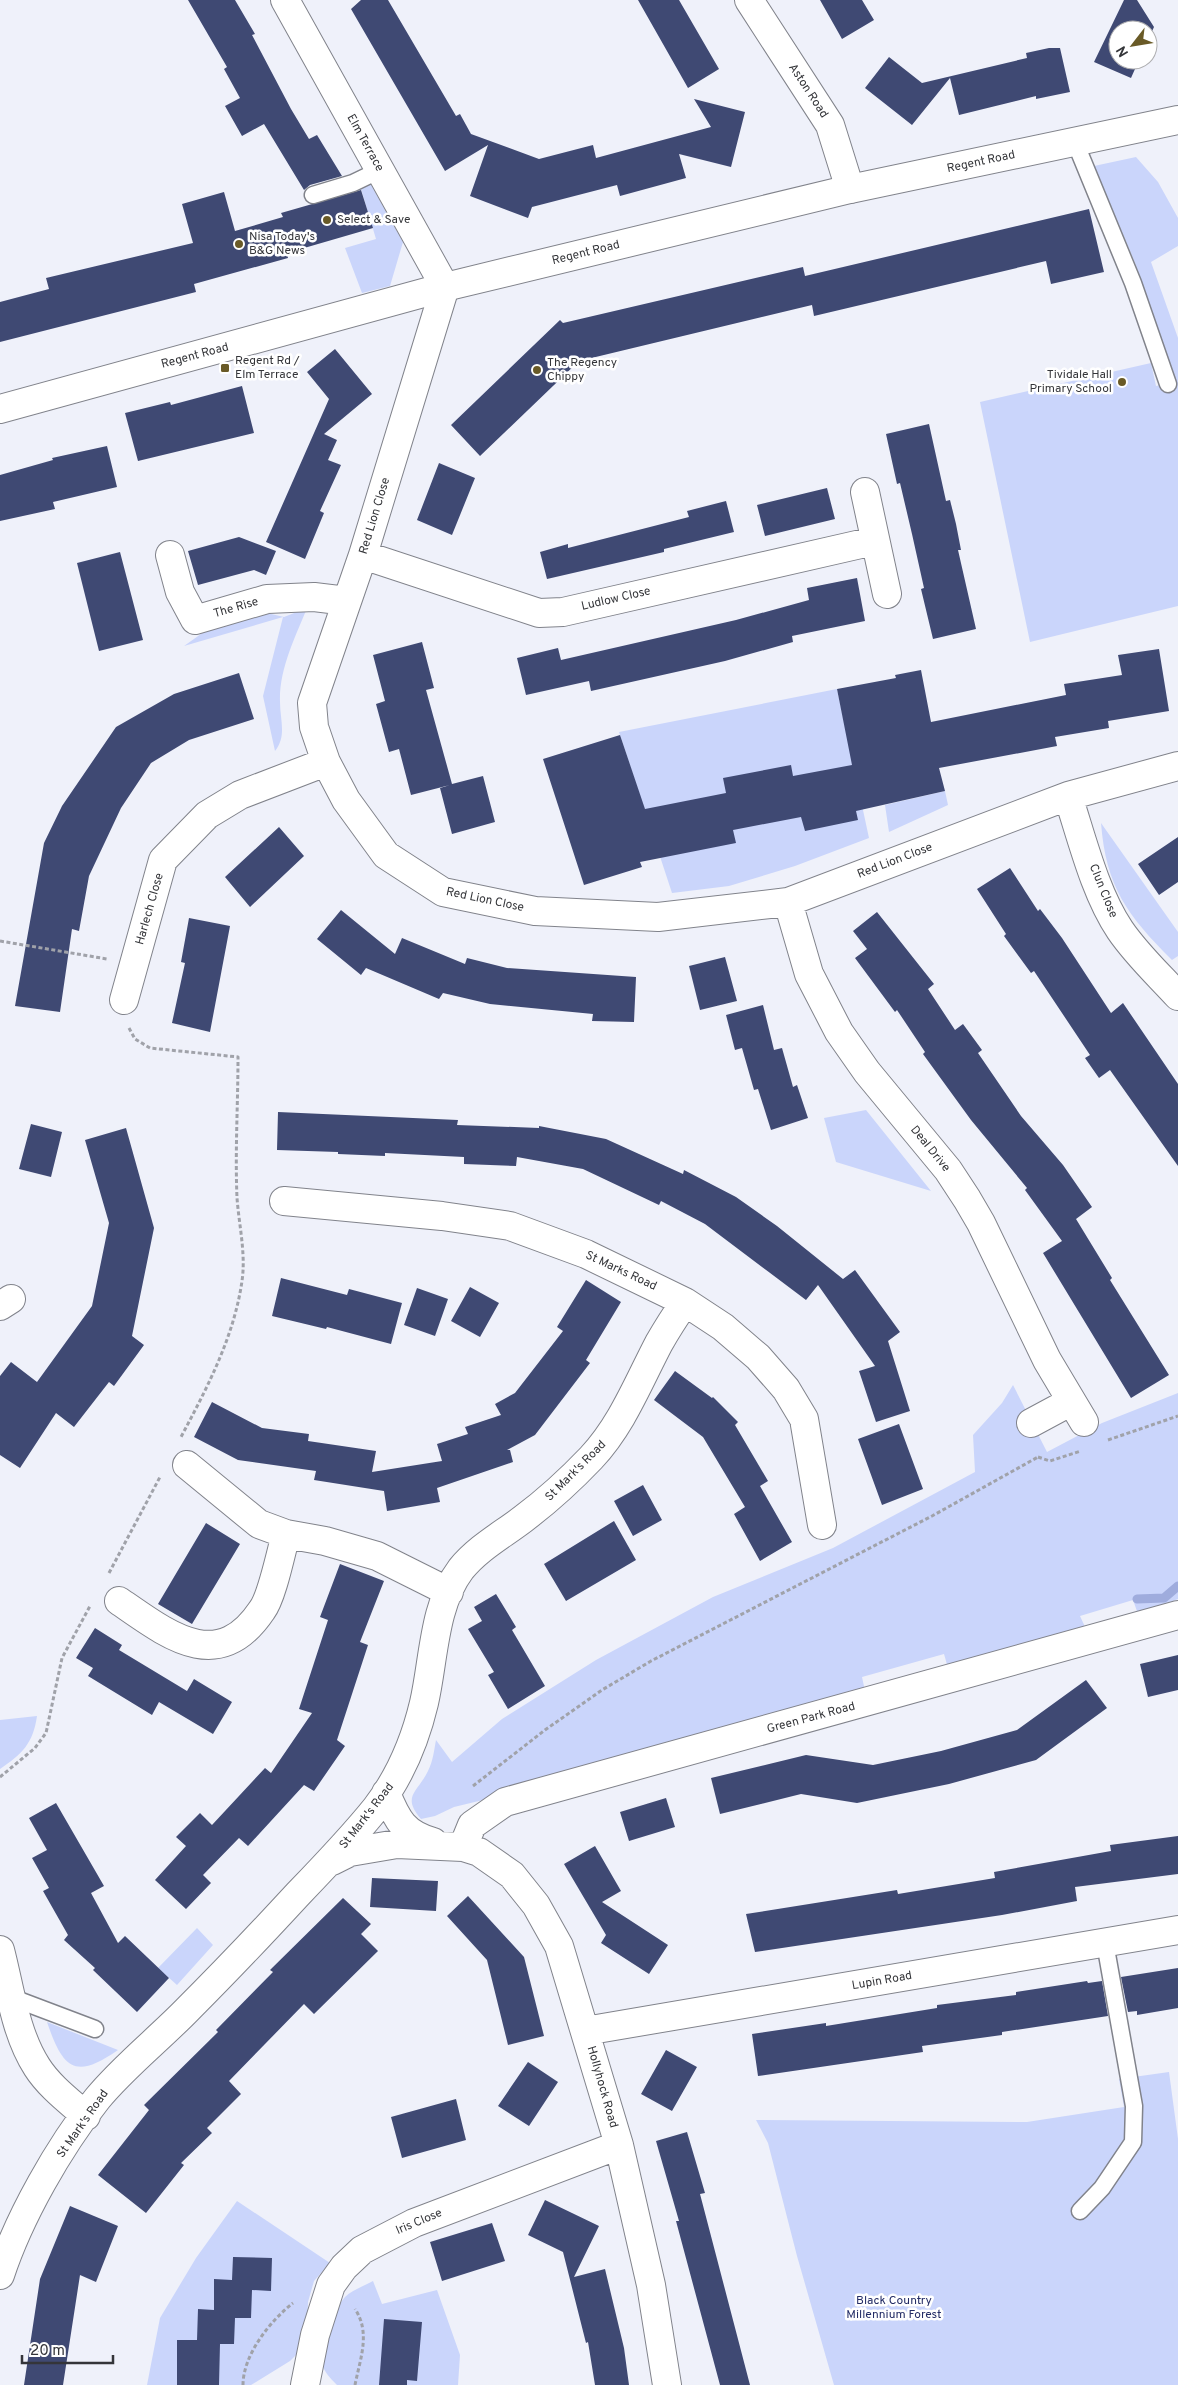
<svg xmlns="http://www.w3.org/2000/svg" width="1178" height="2385" font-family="Overpass,sans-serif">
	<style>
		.green { fill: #cad5fb }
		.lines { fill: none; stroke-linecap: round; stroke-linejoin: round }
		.stream { stroke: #9facdd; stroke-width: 9 }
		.building { fill: #3f4973 }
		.service-casing { stroke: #81838b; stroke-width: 19 }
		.minor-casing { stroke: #81838b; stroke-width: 30 }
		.tertiary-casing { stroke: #81838b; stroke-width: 30 }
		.path { stroke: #a0a2a9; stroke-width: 3; stroke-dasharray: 4 2.5; stroke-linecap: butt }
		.service { stroke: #fff; stroke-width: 16 }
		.minor { stroke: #fff; stroke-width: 28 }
		.tertiary { stroke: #fff; stroke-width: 28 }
		.poi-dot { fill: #695a27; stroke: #fff; stroke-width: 2 }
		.labels { text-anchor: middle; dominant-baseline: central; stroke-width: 5; stroke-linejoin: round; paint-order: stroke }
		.street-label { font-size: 12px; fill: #343539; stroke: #fff }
		.poi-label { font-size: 12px; fill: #343539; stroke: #fff; text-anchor: start }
		.park-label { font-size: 12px; fill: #222b65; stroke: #fff }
	</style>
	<rect width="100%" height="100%" fill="#eff1fa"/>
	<path class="green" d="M1136 157 1158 182 1178 218V246L1151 262 1178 338V606L1030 642 980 402 1151 363 1156 386 1176 382 1135 263 1094 166Z
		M370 183 403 242 390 286 362 293 345 248 376 239 361 189Z
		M307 608C295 638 279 669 280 702 280 720 287 736 275 751L263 696 283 617 184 646 208 629 243 617 267 613 284 617Z
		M837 689 869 838 795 866 729 886 672 893 619 732Z
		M945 791 948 805 889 832 885 805Z
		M1101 823 1178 932V956L1172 960C1127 915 1106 887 1101 823Z
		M866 1110 931 1191 836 1162 824 1118Z
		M1013 1385 1047 1452 1102 1423 1178 1393V1599L1138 1614 1133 1600 1080 1616 1086 1629 948 1668 944 1654 862 1677 865 1691 483 1800 454 1807 435 1816 421 1819C401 1796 418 1792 428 1771 433 1761 434 1751 436 1740L452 1762 502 1719 596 1660 713 1597 833 1548 975 1472 973 1435 1002 1403Z
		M37 1716C33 1744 22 1754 0 1769V1720Z
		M197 1928 213 1945 177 1985 158 1968Z
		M47 2022 118 2050C75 2080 63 2069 47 2022Z
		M1169 2072 1178 2139V2385H834L797 2256 768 2143 756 2120 1027 2122 1124 2107 1119 2079Z
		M237 2201 330 2263 314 2281 308 2302 307 2327 301 2350 290 2361 251 2385H147L160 2318 196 2258Z
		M373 2281 382 2304 437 2290 460 2355 458 2385H337C332 2380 326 2374 323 2367 318 2353 335 2307 345 2297 352 2290 364 2286 373 2281Z"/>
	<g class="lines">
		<path class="stream" d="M1137 1599 1164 1598 1178 1586"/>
	</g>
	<path class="building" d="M188 0H235L255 34 252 35 291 109 309 139 317 135 342 176 310 185 304 190 264 124 242 136 225 106 240 98 224 69 227 67Z
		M361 0H388L456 116 460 114 471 134 539 159 593 145 596 158 711 127 694 99 745 112 731 167 679 154 686 178 620 196 617 185 532 207 528 218 470 196 488 145 445 171 351 9Z
		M638 0H679L719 69 688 88Z
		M820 0H862L874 20 842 39Z
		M1124 0H1137L1154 27 1148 40V30H1118V60H1139L1131 78 1094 62Z
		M1049 48H1060L1070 92 1036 99V96L959 115 950 78 912 125 865 88 889 57 922 83 1027 58 1026 53Z
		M361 190 373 228 287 253 288 258 194 284 196 292 0 342V302L49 289 46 278 193 243 182 204 224 192 235 231 283 217 281 213Z
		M1089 209 1104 272 1051 284 1046 261 814 316 812 305 579 361 480 456 451 425 560 320 563 323 803 267 805 276Z
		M335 349 372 394 324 434 337 440 328 460 341 465 320 511 324 513 305 559 266 542 329 399 307 372Z
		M242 386 254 433 138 461 125 413 170 402 171 405Z
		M929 424 946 501 950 500 956 524 961 550H958L976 629 933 639 921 589 924 588 912 534 900 483 897 484 886 434Z
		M107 446 117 487 53 502 55 509 0 521V475L53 460 52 458Z
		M439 463 475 478 452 535 417 520Z
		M827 488 835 519 765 536 757 505Z
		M726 501 734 532 664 549V552L547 579 540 552 568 544V548L689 517 687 511Z
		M239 537 276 551 266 575 254 570 198 585 188 551Z
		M120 552 143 640 99 651 77 563Z
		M857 578 865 621 792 636 793 642 725 661 591 691 589 681 526 695 517 658 558 648 561 660 736 620 809 600 807 588Z
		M422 642 434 688 426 690 452 784 483 776 495 822 452 834 440 788 450 785 411 795 399 749 389 752 376 704 385 701 373 655Z
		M1159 649 1169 711 1108 721 1109 728 1055 737 1057 746 939 768 945 791 856 811 858 820 805 831 801 817 733 830 736 843 640 862 642 867 584 885 543 759 620 735 645 809 726 793 723 778 791 765 793 776 852 765 837 689 896 678 895 675 921 670 931 722 1066 695 1064 684 1122 675 1118 655Z
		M239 673 254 719 189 740 151 763 121 808 89 876 79 931 72 929 60 1012 15 1006 44 843 62 806 116 727 174 694Z
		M279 827 304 856 250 907 225 877Z
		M1178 837V882L1159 895 1138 864Z
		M1010 868 1038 911 1040 909 1062 938 1111 1013 1123 1003 1178 1084V1166L1110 1070 1099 1078 1085 1058 1090 1055 1034 971 1031 973 1004 936 1006 934 977 889Z
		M341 910 395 954 402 938 465 964 467 958 507 968 636 977 634 1022 592 1021 593 1014 490 1004 443 993 439 999 366 968 361 975 317 939Z
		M877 912 934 984 928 989 955 1030 963 1024 982 1050 978 1053 1021 1116 1063 1165 1092 1207 1076 1219 1112 1278 1110 1280 1169 1375 1131 1398 1043 1253 1062 1241 1025 1190 1027 1188 971 1120 923 1054 925 1052 897 1010 895 1012 855 958 867 949 853 931Z
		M189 918 230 926 210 1032 172 1023 185 963 181 962Z
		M725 957 737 1001 700 1010 689 966Z
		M763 1005 774 1050 782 1048 793 1087 797 1085 808 1118 771 1130 758 1089 754 1090 742 1048 735 1050 726 1015Z
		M278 1112 458 1120 457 1125 539 1128V1126L606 1139 683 1174 684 1170 736 1197 777 1226 843 1279 855 1270 900 1332 888 1341 910 1411 876 1422 859 1371 875 1366 818 1285 806 1300 705 1224 661 1201 659 1205 583 1169 517 1157 516 1166 464 1164V1157L385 1153V1156L338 1154V1152L277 1150Z
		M31 1124 62 1132 51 1177 19 1169Z
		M126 1128 154 1228 132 1336 144 1345 114 1386 109 1382 74 1427 56 1413 20 1468 0 1455V1376L11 1362 37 1382 92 1306 109 1223 85 1140Z
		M281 1278 347 1295 349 1289 402 1303 391 1344 327 1327 326 1329 272 1316Z
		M586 1280 621 1302 586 1360 590 1363 535 1435 507 1450H510L513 1462 437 1488 440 1502 387 1511 384 1491 314 1480 316 1471 238 1460 194 1437 212 1402 262 1428 309 1434 308 1441 376 1451 372 1472 442 1461 437 1444 468 1434 465 1427 501 1415 495 1404 515 1393 563 1331 557 1327Z
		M470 1287 499 1303 480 1337 451 1321Z
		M417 1288 448 1299 435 1336 404 1325Z
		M675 1371 712 1398 713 1397 738 1422 735 1425 768 1481 760 1486 792 1542 760 1561 734 1514 745 1507 703 1437 654 1400Z
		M899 1424 923 1489 882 1505 858 1439Z
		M643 1485 662 1520 633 1536 614 1501Z
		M614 1521 636 1560 566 1601 544 1564Z
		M206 1523 240 1544 192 1624 158 1604Z
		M340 1564 384 1581 360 1642 368 1645 337 1740 345 1746 314 1791 304 1785 248 1846 239 1838 203 1875 211 1883 186 1909 155 1880 186 1846 176 1837 200 1813 212 1825 265 1768 271 1773 312 1713 299 1709 328 1620 320 1617Z
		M496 1594 516 1627 512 1630 545 1686 508 1709 488 1675 494 1672 468 1629 482 1621 474 1607Z
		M95 1628 122 1645 119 1650 187 1691 194 1679 232 1702 213 1734 159 1702 152 1715 88 1676 93 1668 76 1658Z
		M1178 1655V1690L1148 1697 1140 1664Z
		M1086 1680 1107 1708 1036 1760 949 1784 857 1803 801 1794 720 1814 711 1778 806 1755 873 1765 941 1751 1017 1730Z
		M666 1798 675 1827 629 1841 620 1812Z
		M56 1803 104 1886 91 1893 118 1943 125 1936 169 1978 137 2012 93 1970 95 1968 64 1940 68 1935 43 1891 49 1888 32 1858 47 1850 29 1818Z
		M1178 1836V1874L1075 1887 1077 1901 1002 1915 755 1952 746 1914 897 1890 898 1894 995 1878 994 1872 1111 1851 1110 1845Z
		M595 1846 621 1891 602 1902 668 1945 649 1974 601 1943 606 1935 564 1864Z
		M372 1878 438 1881 436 1911 370 1907Z
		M468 1896 524 1957 544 2036 508 2045 487 1960 447 1916Z
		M343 1898 371 1924 361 1934 378 1951 314 2014 304 2004 229 2081 241 2094 207 2128 212 2133 181 2163 184 2165 146 2213 98 2175 149 2110 144 2105 218 2032 216 2030 273 1972 270 1970Z
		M1178 1968V2008L1137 2015V2011L1128 2012 1121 1977Z
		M1087 1981 1088 1983 1102 1981 1108 2016 1002 2032V2035L922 2046 923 2052 758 2076 752 2034 826 2023V2026L937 2008V2005L1016 1995V1992Z
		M666 2050 697 2067 672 2111 641 2094Z
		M528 2062 558 2082 529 2126 498 2106Z
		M456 2099 466 2140 402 2158 391 2117Z
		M687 2132 705 2193 700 2194 750 2385H720L676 2221H679L656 2141Z
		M545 2200 599 2226 574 2277 605 2269 624 2348 629 2385H595L588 2342 586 2343 563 2252 528 2235Z
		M70 2206 118 2226 96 2282 80 2275 63 2385H24L40 2279Z
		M492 2223 505 2261 442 2281 430 2242Z
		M233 2257 272 2258 271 2291 252 2290 251 2318H235L234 2344H220L219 2385H177V2340H197L198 2309 214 2310V2279L232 2280Z
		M384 2319 422 2322 417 2381 407 2380V2385H379Z"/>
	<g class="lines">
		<defs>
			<path id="service" d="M1075 142 1133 283 1168 384
				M313 195 353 183 380 170
				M13 1998 95 2029
				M1080 2211 1102 2188 1133 2142 1134 2106 1105 1943"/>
			<path id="minor" d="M285 0 445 287 363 555 312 703 314 727 326 762 346 800 386 855 443 892 535 911 658 917 788 902 1068 796 1178 766
				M749 0 830 125 850 189
				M865 492 887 594
				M170 555 180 592 195 620 267 599 314 597 347 601
				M363 555 539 613 563 612 874 541
				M1068 796C1082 839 1095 893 1120 930 1137 955 1158 974 1178 996
				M788 902 809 974 839 1032 867 1072 948 1170 967 1199 981 1223 1047 1360 1084 1422
				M124 1000 163 860 207 815 240 795 326 762
				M284 1201 442 1216 510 1226 586 1254 685 1302 723 1327 758 1357 786 1389 804 1419 822 1525
				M0 1306 11 1299
				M1031 1423 1070 1402
				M187 1465 259 1524 286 1534 325 1541 377 1556 449 1592
				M119 1601C167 1634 218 1676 262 1610 272 1597 281 1552 286 1534
				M386 1793C397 1820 404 1834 433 1842
				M463 1847 472 1825 505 1802 1178 1615
				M332 1861 350 1852 397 1844 463 1847 479 1852 512 1875 536 1905 559 1946 619 2145 651 2285 667 2385
				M0 1950C10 1988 15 2033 37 2067 49 2086 69 2101 86 2116
				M585 2031 1178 1930
				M0 2275C19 2217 59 2147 97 2099 122 2068 160 2038 188 2009 226 1971 262 1933 298 1894 325 1866 352 1838 376 1808 399 1778 415 1741 424 1703 434 1660 433 1606 461 1569 478 1548 502 1535 523 1519 547 1501 570 1480 591 1458 622 1425 638 1383 659 1343 667 1329 676 1315 685 1302
				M305 2385 315 2335 331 2285 344 2267 362 2250 414 2223 619 2145"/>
			<path id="tertiary" d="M0 409 445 287 850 189 1178 120"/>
		</defs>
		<use href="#service" class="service-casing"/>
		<use href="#minor" class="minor-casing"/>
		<use href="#tertiary" class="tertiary-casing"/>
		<path class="path" d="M0 941 107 959
			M129 1028 135 1039 150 1048 238 1057C238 1104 235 1151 237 1198 239 1225 246 1254 242 1281 234 1337 207 1388 181 1437
			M1108 1440 1178 1416
			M1038 1457 1050 1461 1081 1451
			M109 1573 160 1477
			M0 1777 35 1748 46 1733 62 1658 90 1606
			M473 1786 545 1730 602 1690 651 1661 932 1516 1038 1457
			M243 2385C243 2355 270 2321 293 2303
			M355 2385C360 2359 371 2333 355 2309"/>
		<use href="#service" class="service"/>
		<use href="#minor" class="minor"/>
		<use href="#tertiary" class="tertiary"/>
	</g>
	<g class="poi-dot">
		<circle cx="327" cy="220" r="5"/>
		<circle cx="239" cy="244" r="5"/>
		<rect x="220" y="363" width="10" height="10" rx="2.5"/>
		<circle cx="537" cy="370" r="5"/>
		<circle cx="1122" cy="382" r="5"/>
	</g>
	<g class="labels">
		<g class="street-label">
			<text transform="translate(808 91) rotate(57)">Aston Road</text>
			<text transform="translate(365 143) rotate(61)">Elm Terrace</text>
			<text transform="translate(981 162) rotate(-12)">Regent Road</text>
			<text transform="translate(586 253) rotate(-14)">Regent Road</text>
			<text transform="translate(195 356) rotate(-15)">Regent Road</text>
			<text transform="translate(375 516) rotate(-73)">Red Lion Close</text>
			<text transform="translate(616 599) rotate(-13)">Ludlow Close</text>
			<text transform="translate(236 608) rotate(-16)">The Rise</text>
			<text transform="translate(895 861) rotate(-21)">Red Lion Close</text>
			<text transform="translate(1103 891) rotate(68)">Clun Close</text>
			<text transform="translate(485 900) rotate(12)">Red Lion Close</text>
			<text transform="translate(150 909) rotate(-74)">Harlech Close</text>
			<text transform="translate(930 1149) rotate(51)">Deal Drive</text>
			<text transform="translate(621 1271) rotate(25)">St Marks Road</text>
			<text transform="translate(576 1471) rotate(-45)">St Mark's Road</text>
			<text transform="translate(811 1718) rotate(-15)">Green Park Road</text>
			<text transform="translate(367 1816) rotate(-52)">St Mark's Road</text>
			<text transform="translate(882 1981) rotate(-10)">Lupin Road</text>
			<text transform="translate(602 2087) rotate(74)">Hollyhock Road</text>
			<text transform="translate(83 2124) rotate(-55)">St Mark's Road</text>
			<text transform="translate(419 2222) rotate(-23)">Iris Close</text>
		</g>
		<g class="poi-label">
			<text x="337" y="220">Select &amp; Save</text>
			<text x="249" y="237">Nisa Today's<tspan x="249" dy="14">B&amp;G News</tspan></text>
			<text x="235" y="361">Regent Rd /<tspan x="235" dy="14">Elm Terrace</tspan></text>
			<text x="547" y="363">The Regency<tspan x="547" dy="14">Chippy</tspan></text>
			<text x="1112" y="375" text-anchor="end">Tividale Hall<tspan x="1112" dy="14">Primary School</tspan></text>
		</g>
		<g class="park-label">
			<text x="894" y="2301">Black Country<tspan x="894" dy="14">Millennium Forest</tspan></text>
		</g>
	</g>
	<g transform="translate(1133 45) rotate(239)"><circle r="24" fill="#ffffff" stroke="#aeaeb0"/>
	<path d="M0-4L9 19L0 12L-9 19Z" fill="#695a27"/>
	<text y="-8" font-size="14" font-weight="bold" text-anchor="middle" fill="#343539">N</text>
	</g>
	<path d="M22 2355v8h91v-8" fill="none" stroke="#343539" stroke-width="2.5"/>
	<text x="30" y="2355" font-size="15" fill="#343539" stroke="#ffffff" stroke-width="4" paint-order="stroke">20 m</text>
</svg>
